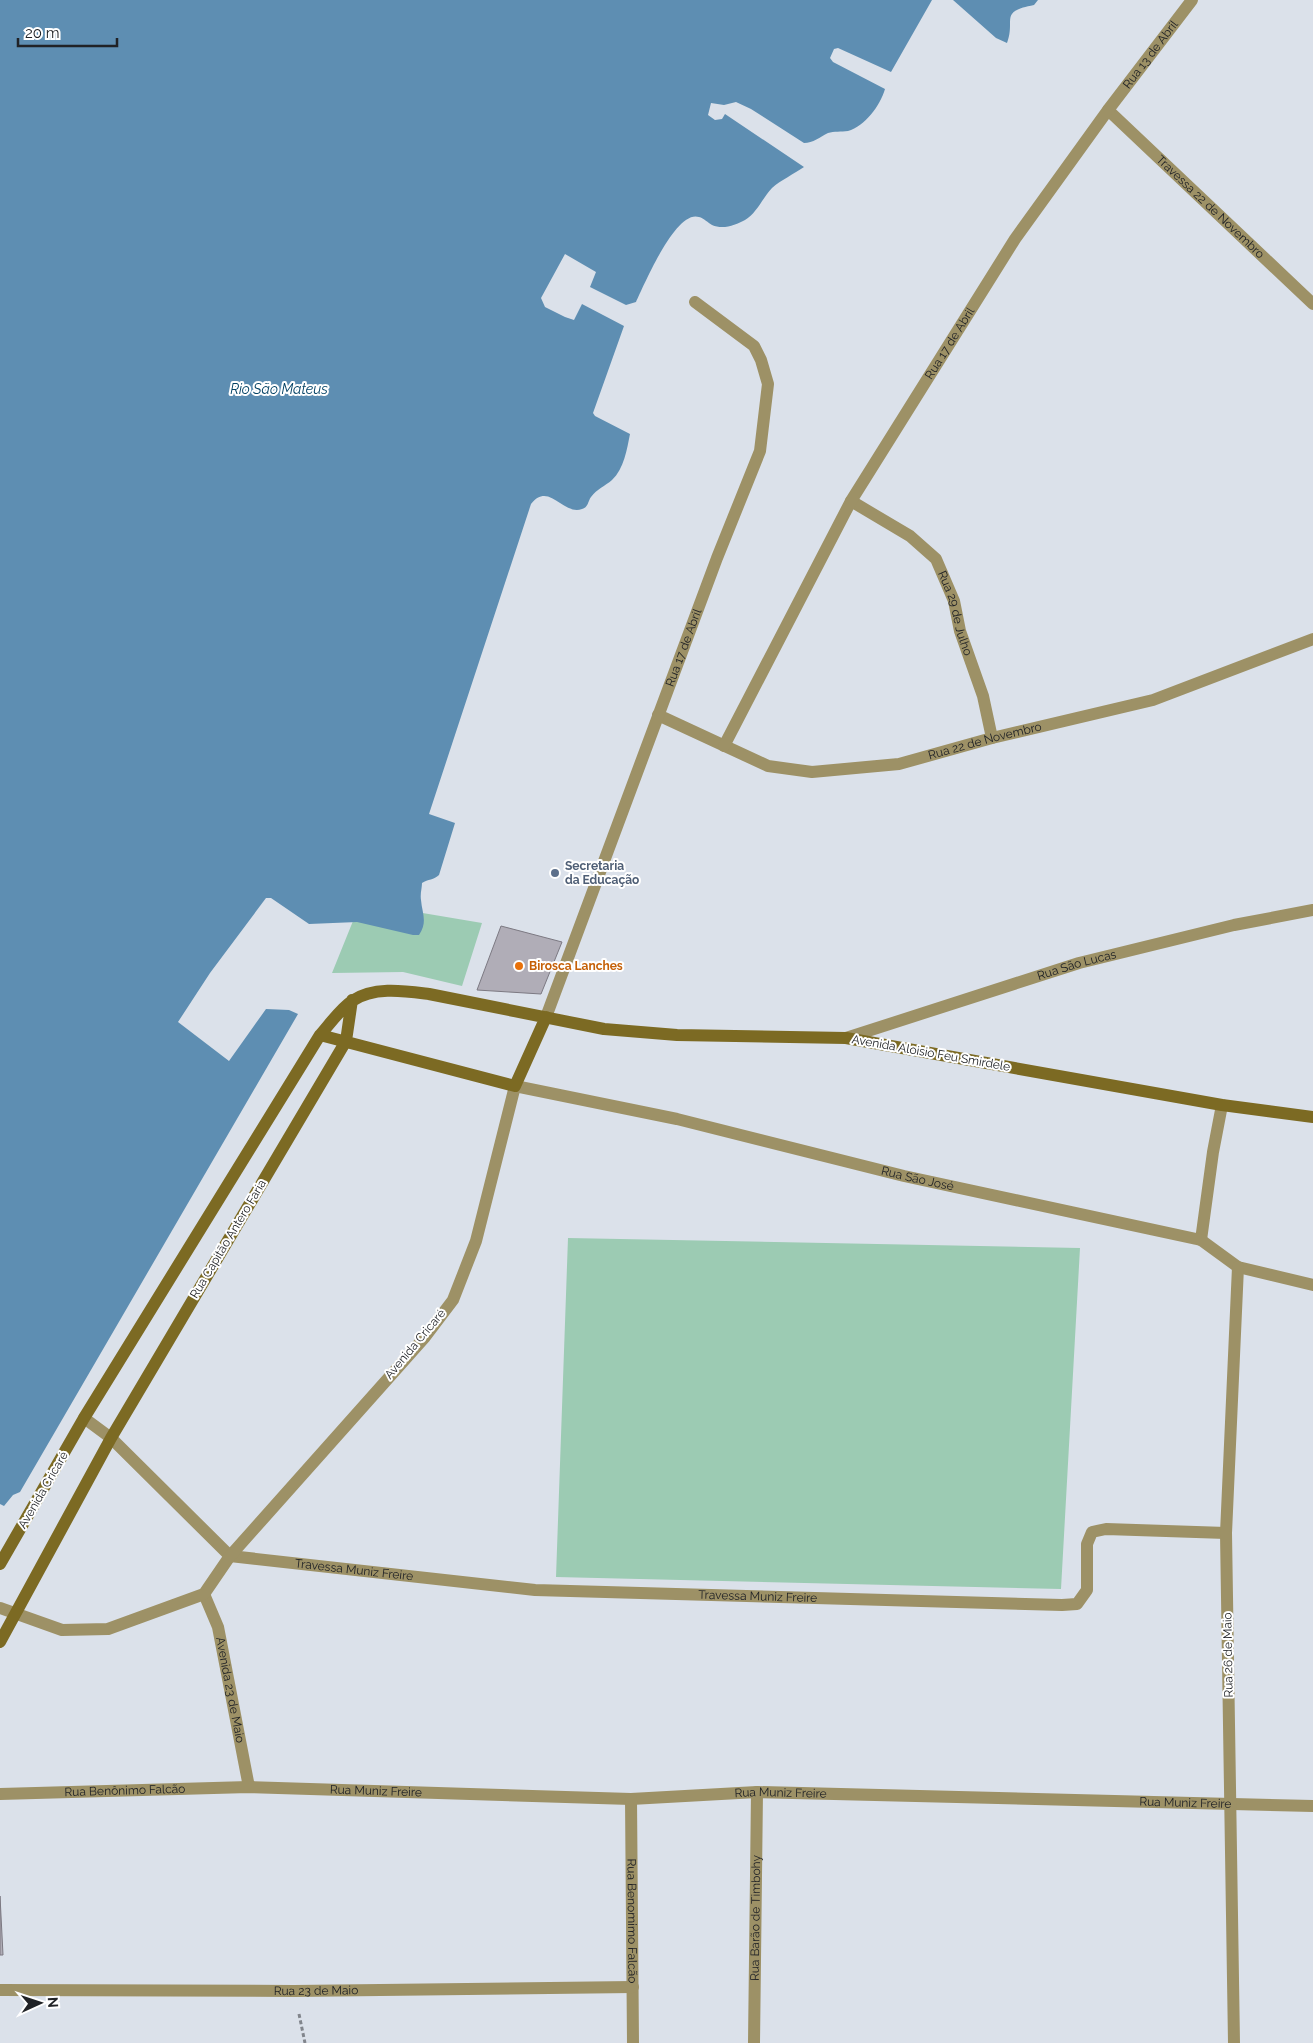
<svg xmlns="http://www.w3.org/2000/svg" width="1313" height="2043" font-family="Raleway,sans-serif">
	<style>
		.green { fill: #9ccbb3 }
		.water { fill: #5e8eb2 }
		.building { fill: #b0adb7; stroke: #7c7982 }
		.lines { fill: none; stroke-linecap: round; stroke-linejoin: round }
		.path { stroke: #81858c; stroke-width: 3; stroke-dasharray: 4 2.5; stroke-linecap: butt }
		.street { stroke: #9d9166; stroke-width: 12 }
		.secondary { stroke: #7c6a23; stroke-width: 12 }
		.service-dot { fill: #5c6f8a; stroke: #fff; stroke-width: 2 }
		.food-dot { fill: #e8710a; stroke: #fff; stroke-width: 2 }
		.labels { text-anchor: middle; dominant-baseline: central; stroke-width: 4; stroke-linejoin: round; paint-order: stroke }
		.street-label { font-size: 12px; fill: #202226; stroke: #fff }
		.service-label { font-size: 12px; font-weight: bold; fill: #4e5e75; stroke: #fff; text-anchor: start }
		.food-label { font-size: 12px; font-weight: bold; fill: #c56008; stroke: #fff; text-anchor: start }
		.water-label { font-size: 14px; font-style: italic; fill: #024164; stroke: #fff }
	</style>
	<rect width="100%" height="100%" fill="#dbe1ea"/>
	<path class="green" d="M381 906 482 923 462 986 403 972 332 973 353 921Z
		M568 1238 1080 1248 1061 1589 556 1577Z"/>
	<path class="water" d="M0 0H932L891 72 838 48 834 49 830 58 833 62 885 89C880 106 865 126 848 131 841 132 834 131 828 133 820 137 813 143 804 143L751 109 736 102 724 105 711 103 708 115 715 120 722 119 725 114 804 167C794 174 781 180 772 188 763 197 757 213 745 220 736 225 723 230 712 225 708 223 704 218 699 217 676 209 644 285 636 302L626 305 590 287 596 272 565 254 541 298 545 307 565 317 574 320 582 304 624 326 593 413 595 416 630 434C627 449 624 469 612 480 605 486 597 489 591 497 588 501 588 508 582 509 563 516 549 481 531 504L429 814 455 823 439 875C434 880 428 879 422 883 422 888 420 894 421 900 422 913 428 922 419 935H413L357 922 309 924 271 898H266L210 973 178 1022 229 1061 266 1009 289 1010 298 1014 20 1492 13 1495 4 1506 0 1504Z
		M953 0H1038L1034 5C998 12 1016 19 1007 43L996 38Z"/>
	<path class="building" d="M501 926 562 942 541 994 477 990Z
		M0 1896 3 1955H0Z"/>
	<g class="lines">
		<path class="path" d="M299 2014 305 2043"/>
		<g class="street">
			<path id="s1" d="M1108 110 1313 304"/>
			<path id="s2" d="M851 501 910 536 936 559 954 601 960 631 983 696 992 738"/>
			<path id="s3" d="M658 715 768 766 812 772 899 764 992 738 1153 700 1313 639"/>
			<path id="s4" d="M724 746 851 501 1015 239 1108 110 1192 0"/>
			<path id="s5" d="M546 1017 717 558 760 451 768 384 761 360 754 346 695 302"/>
			<path id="s6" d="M846 1038 1079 963 1234 925 1313 910"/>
			<path d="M1201 1240 1213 1152 1222 1105"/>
			<path id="s7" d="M84 1418 111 1438 230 1556 535 1590 1062 1605 1077 1604 1087 1590V1544L1092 1532 1106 1529 1226 1533"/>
			<path id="s8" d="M204 1594 218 1627 249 1787"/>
			<path id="s9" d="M0 1608 62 1630 108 1629 204 1594 230 1556 425 1337 453 1300 476 1241 515 1086 677 1119 904 1176 1201 1240 1238 1267 1313 1285"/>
			<path id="s10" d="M0 1794 249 1787 631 1799 757 1792 1313 1806"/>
			<path id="s11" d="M631 1799 633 2043"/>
			<path id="s12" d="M0 1990 294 1991 633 1987"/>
			<path id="s13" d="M754 2043 757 1792"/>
			<path d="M1234 2043 1226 1533 1238 1267"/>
		</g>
		<path class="secondary" d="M320 1035 515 1086 546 1017
			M0 1564 84 1418 320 1035C329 1025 341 1008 352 1001 374 986 405 991 429 994L604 1029 677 1035 846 1038 1222 1105 1313 1117
			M0 1642 111 1438 346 1041 352 1000"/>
	</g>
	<circle class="service-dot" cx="555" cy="873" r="5"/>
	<circle class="food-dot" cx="519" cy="966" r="5"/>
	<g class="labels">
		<g class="street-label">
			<text stroke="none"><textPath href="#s4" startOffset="814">Rua 13 de Abril</textPath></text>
			<text stroke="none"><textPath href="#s1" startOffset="141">Travessa 22 de Novembro</textPath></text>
			<text stroke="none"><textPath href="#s4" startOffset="462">Rua 17 de Abril</textPath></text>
			<text stroke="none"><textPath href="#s2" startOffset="161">Rua 29 de Julho</textPath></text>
			<text stroke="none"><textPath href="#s5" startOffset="394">Rua 17 de Abril</textPath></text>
			<text stroke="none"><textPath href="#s3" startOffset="342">Rua 22 de Novembro</textPath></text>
			<text stroke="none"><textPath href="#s6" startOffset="242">Rua São Lucas</textPath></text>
			<text transform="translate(931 1053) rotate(10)">Avenida Aloisio Feu Smirdele</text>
			<text stroke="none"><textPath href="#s9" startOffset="1236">Rua São José</textPath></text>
			<text transform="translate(228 1239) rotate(-59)">Rua Capitão Antero Faria</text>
			<text transform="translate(415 1344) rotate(-50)">Avenida Cricaré</text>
			<text transform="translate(43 1490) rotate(-60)">Avenida Cricaré</text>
			<text stroke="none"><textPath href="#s7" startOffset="326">Travessa Muniz Freire</textPath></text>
			<text stroke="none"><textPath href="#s7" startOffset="731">Travessa Muniz Freire</textPath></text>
			<text transform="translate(1228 1655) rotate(-91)">Rua 26 de Maio</text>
			<text stroke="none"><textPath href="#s8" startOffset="100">Avenida 23 de Maio</textPath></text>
			<text stroke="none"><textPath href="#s10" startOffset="125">Rua Benônimo Falcão</textPath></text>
			<text stroke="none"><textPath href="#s10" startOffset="376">Rua Muniz Freire</textPath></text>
			<text stroke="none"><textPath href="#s10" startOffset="781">Rua Muniz Freire</textPath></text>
			<text stroke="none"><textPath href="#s10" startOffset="1186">Rua Muniz Freire</textPath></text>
			<text stroke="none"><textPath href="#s13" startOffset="125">Rua Barão de Timbohy</textPath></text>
			<text stroke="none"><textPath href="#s11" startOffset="122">Rua Benomimo Falcão</textPath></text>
			<text stroke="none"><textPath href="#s12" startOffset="316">Rua 23 de Maio</textPath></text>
		</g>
		<g class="service-label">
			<text x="565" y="866">Secretaria<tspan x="565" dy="14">da Educação</tspan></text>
		</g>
		<g class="food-label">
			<text x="529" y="966">Birosca Lanches</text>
		</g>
		<g class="water-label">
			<text x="279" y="389">Rio São Mateus</text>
		</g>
	</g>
	<g transform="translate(40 2003) rotate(87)" stroke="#ffffff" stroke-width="4" paint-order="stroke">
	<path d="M0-4L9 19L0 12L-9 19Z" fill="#202226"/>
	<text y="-8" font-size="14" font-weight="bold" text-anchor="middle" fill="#202226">N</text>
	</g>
	<path d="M18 38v8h99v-8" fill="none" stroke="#202226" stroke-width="2.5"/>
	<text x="25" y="38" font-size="15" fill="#202226" stroke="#ffffff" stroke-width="4" paint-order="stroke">20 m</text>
</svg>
